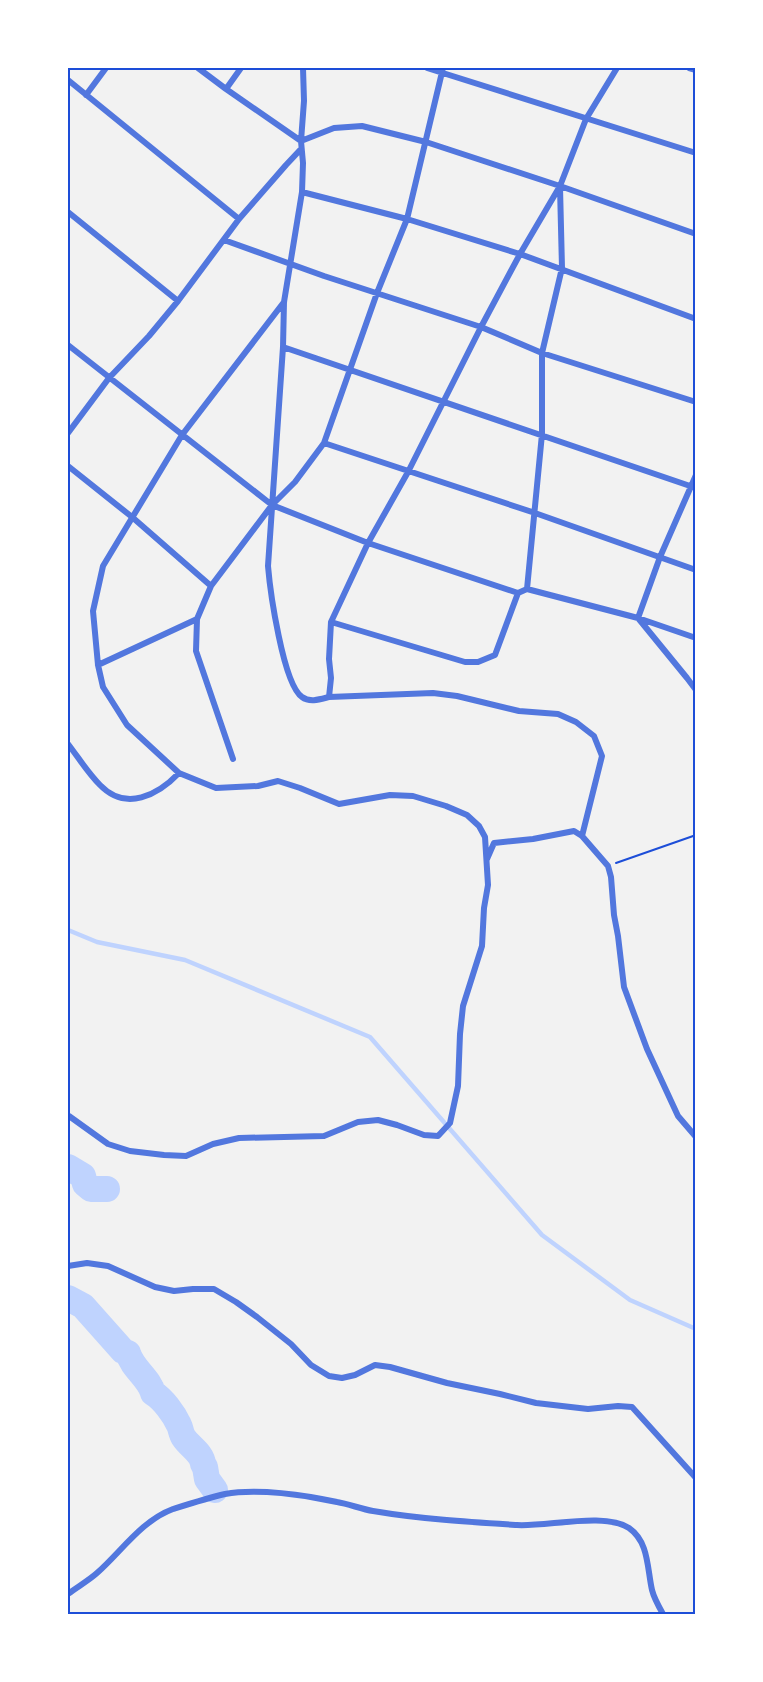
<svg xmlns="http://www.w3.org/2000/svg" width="763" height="1682" font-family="Cabin,sans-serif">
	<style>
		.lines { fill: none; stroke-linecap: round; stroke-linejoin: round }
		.stream { stroke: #bfd3fe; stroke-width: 4.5 }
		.river { stroke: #bfd3fe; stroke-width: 26 }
		.path { stroke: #1d4ed8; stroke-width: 2 }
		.minor { stroke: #5277de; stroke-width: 6 }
		.neatline { fill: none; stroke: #1d4ed8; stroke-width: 2 }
	</style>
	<rect width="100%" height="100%" fill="#f2f2f2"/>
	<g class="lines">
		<path class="stream" d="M68 930 97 942 185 960 370 1037 542 1235 630 1300 696 1329"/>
		<path class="river" d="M68 1167 83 1176 85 1184 91 1189H107
			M68 1298 83 1306 123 1351 128 1353C132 1368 150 1379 153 1393 163 1399 174 1414 179 1425 181 1429 181 1434 184 1438 190 1447 202 1453 203 1464L205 1467 207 1479 215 1490"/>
		<path class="path" d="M616 863 696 835"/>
		<path class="minor" d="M198 68 226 89 301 141 334 128 362 126 426 142 560 186 696 234
			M303 68 304 101 301 141 303 163 302 192 284 302 283 347 268 566C270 590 283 684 302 697 310 703 321 699 329 697L331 678 329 659 331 622 368 543 408 472 481 327 520 254 560 186 586 119 617 68
			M427 68 696 153
			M689 68 696 70
			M68 80 239 219
			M226 89 241 68
			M86 95 106 68
			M302 192 407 219 520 254 696 319
			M68 212 178 301
			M224 240 324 276 481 327 542 353 696 402
			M68 345 272 505 368 543 518 593 527 589 638 618 696 638
			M283 347 696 488
			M68 433 109 378 149 336 178 301 239 219 286 165 301 149
			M324 443 535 513 696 570
			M68 466 132 517 211 586
			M696 475 660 557 638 618 687 678 696 690
			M527 589 542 434V353L562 268 560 187
			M197 619 196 651 233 759
			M331 622 465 662H478L495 655 518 593
			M98 665 197 619 211 586 272 505 295 482 324 443 377 293 407 219 443 68
			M329 697 433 693 457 696 519 711 558 714 576 722 594 736 602 756 582 836
			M68 744C78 757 88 773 100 785 126 812 158 795 179 773
			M487 859 494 843 533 839 574 831 582 836 608 866 611 877 614 915 618 936 624 987 647 1049 678 1116 696 1137
			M68 1116H69L108 1144 130 1151 164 1155 186 1156 213 1144 239 1138 324 1136 358 1122 378 1120 397 1125 424 1135 438 1136 450 1123 458 1086 460 1034 463 1006 482 946 484 908 488 885 485 837 479 826 467 815 446 806 413 796 390 795 339 804 300 788 278 781 258 786 216 788 179 773 127 725 103 687 98 665 93 611 103 566 182 435 284 302
			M68 1266 87 1263 108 1266 155 1287 174 1291 193 1289H214L236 1302 257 1317 291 1344 311 1365 329 1376 342 1378 355 1375 375 1365 390 1367 447 1383 500 1394 536 1403 588 1409 618 1406 632 1407 696 1478
			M68 1594C77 1587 88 1581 97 1573 121 1552 141 1521 173 1509 189 1504 208 1498 225 1494 257 1488 306 1495 337 1502 349 1504 361 1509 373 1511 420 1519 469 1522 517 1525 546 1527 605 1512 629 1528 649 1542 647 1568 652 1590 654 1598 659 1607 663 1614"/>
	</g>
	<rect width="763" height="1682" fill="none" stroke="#ffffff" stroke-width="138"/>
	<rect x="69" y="69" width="625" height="1544" class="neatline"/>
</svg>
